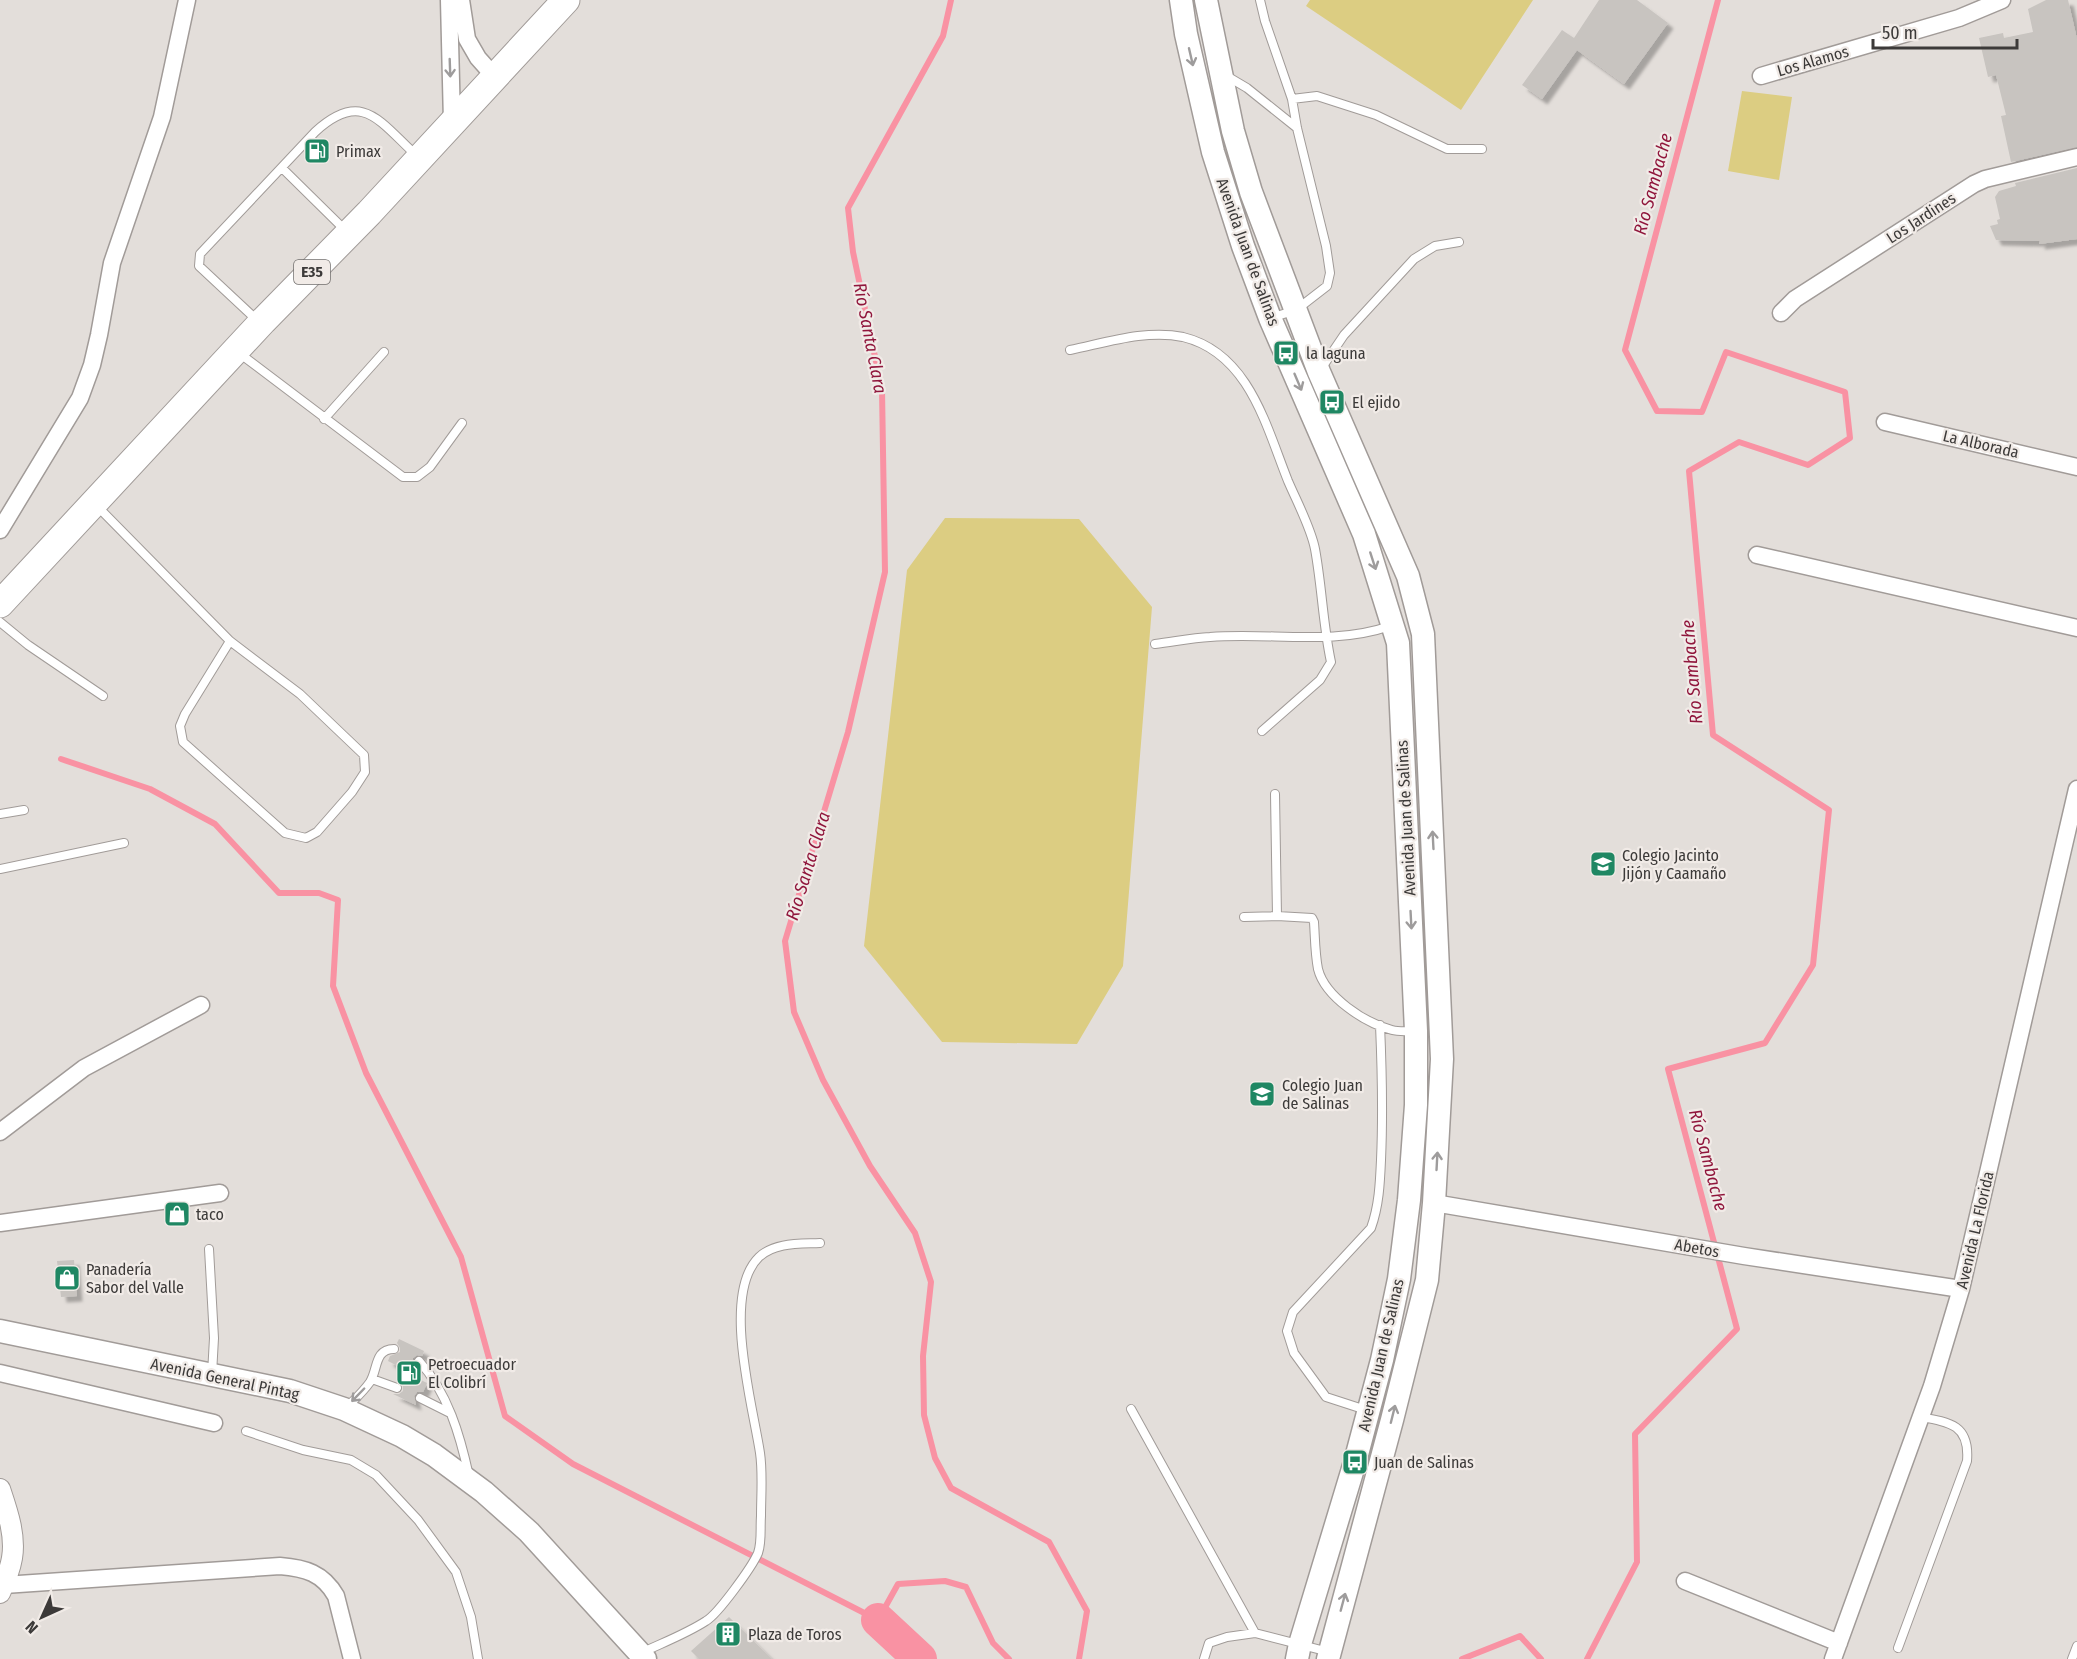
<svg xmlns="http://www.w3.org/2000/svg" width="2077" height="1659" font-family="'Fira Sans Condensed',sans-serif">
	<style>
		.green { fill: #dccd82 }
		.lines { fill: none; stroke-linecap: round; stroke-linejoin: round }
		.stream { stroke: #f992a3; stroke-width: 6 }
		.river { stroke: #f992a3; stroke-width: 34 }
		.building { fill: #c8c4c0; filter: url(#shadow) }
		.service-casing { stroke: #a19b98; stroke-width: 10 }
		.minor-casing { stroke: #a19b98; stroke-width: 19 }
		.tertiary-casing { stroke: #a19b98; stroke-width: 22 }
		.secondary-casing { stroke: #a19b98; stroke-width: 25 }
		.trunk-casing { stroke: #a19b98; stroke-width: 29 }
		.service { stroke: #fff; stroke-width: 8 }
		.minor { stroke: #fff; stroke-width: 16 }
		.tertiary { stroke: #fff; stroke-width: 20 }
		.secondary { stroke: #fff; stroke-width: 22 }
		.trunk { stroke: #fff; stroke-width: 27 }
		.oneway { stroke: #9e9c9c }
		.labels { text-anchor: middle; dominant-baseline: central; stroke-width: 4.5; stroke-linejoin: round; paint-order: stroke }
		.shield { fill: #f1ebe7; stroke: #726f6d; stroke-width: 1.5 }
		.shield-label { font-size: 15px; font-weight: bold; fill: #3c3a39 }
		.street-label { font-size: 16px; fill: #3c3a39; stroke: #f1ebe7 }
		.poi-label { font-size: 16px; fill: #3c3a39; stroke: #f1ebe7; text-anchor: start }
		.water-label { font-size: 18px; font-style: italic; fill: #90163c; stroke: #f1ebe7 }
	</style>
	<defs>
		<filter id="shadow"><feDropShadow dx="5.5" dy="5.5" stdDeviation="1.5" flood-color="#0004"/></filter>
	</defs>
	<rect width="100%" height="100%" fill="#e3deda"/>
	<path class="green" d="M1310 0H1533L1461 110 1306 6Z
		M1742 91 1792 97 1779 180 1728 171Z
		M945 518 1079 519 1152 607 1123 966 1077 1044 942 1042 864 946 907 570Z"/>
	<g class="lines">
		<path class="stream" d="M951 0 943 36 848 208 853 252 882 390 885 572 848 732 785 941 794 1012 823 1080 870 1166 915 1233 931 1282 923 1356 924 1415 935 1458 951 1488 1049 1542 1087 1611 1079 1659
			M61 759 150 789 215 824 279 893H319L338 900 333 986 366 1073 461 1257 505 1416 573 1464 878 1620 898 1584 945 1581 966 1587 993 1643 1009 1659
			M1462 1659 1520 1636 1541 1659
			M1587 1659 1637 1562 1635 1434 1737 1329 1668 1069 1765 1043 1813 965 1829 810 1713 735 1689 471 1739 442 1808 465 1850 438 1845 392 1726 352 1702 412 1657 411 1625 350 1718 0"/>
		<path class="river" d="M878 1620 920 1659"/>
	</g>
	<path class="building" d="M1599 0H1637L1668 23 1624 84 1577 50 1542 99 1522 85 1562 30 1574 38Z
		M2046 0H2068L2077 39V147L2011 162 2001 116 2006 115 1996 75 1988 77 1979 38 2003 33 2004 38 2033 32 2028 9Z
		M2077 168V239L2039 244 2040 241 1996 240 1990 226 1998 224 1997 220 2000 219 1995 197 1999 191 2016 186 2015 183Z
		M74 1260 77 1296 61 1297 57 1261Z
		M399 1339 424 1351 422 1356 417 1355 413 1358V1363L416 1368 413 1374 388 1361 390 1356 400 1352V1348L397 1343Z
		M404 1372 427 1383 423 1392H417L414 1396 416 1405 393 1394H399L403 1391V1386L399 1382Z
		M729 1617 772 1659H699L691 1651Z"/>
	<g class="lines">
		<defs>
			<path id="service" d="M1260 0 1265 21 1292 99 1297 128 1326 246 1330 273 1327 286 1296 310 1271 318
				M1225 75 1247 88 1297 128
				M1292 99 1317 96 1376 115 1447 149H1482
				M282 168 346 231
				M259 322 199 266 200 254 315 132C362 89 379 121 416 155
				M1070 350C1105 343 1146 329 1183 337 1249 353 1266 426 1288 481 1297 502 1311 528 1315 549 1322 587 1323 625 1331 662L1320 680 1262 731
				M239 353 403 477H417L430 467 462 423
				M1321 369 1344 335 1414 259 1435 246 1459 242
				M324 419 384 352
				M97 506 230 641 300 694 364 755 365 772 352 792 317 832 306 838 285 833 183 742 180 726 185 714 230 641
				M0 622 28 645 103 696
				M1155 644C1173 642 1191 638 1210 637 1269 632 1333 646 1390 626
				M1275 794 1277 916
				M0 814 24 810
				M0 869 124 843
				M1244 917 1277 916 1312 918 1314 922C1315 937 1315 954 1318 969 1325 997 1365 1023 1392 1030 1399 1032 1408 1031 1415 1031
				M209 1249 214 1338 212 1374
				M419 1361C448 1393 460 1435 469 1476
				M372 1379 397 1388
				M420 1398 450 1413
				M346 1408C354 1400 363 1392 370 1382 378 1370 374 1349 394 1349
				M1131 1409 1255 1633
				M1366 1410 1326 1397 1294 1353 1287 1331 1293 1312 1371 1228C1379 1206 1380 1183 1381 1160 1383 1115 1382 1070 1380 1025
				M246 1431 303 1450 351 1460 376 1475 418 1520 456 1572 471 1617 478 1659
				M1898 1648 1967 1461C1970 1425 1950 1422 1920 1417
				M641 1653C662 1643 686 1634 706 1621 718 1614 752 1567 758 1553 762 1542 760 1528 761 1516 761 1495 763 1473 760 1453 753 1406 721 1294 759 1257 775 1242 800 1244 820 1243
				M1204 1659 1209 1643 1227 1637 1255 1633 1329 1652
				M2072 1659 2077 1646"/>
			<path id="minor" d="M449 0 452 122
				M461 0 467 39 478 58 494 76
				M1761 76 1959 18 2002 0
				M1781 313 1795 299 1974 184 1985 179 2077 157
				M1885 422 2077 467
				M0 530 80 398 92 365 99 335 112 263 162 117 187 0
				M1757 555 2077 628
				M0 1132 84 1068 201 1005
				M1434 1203 1744 1256 1961 1289
				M0 1223 220 1193
				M0 1373 214 1423
				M1685 1581 1839 1643
				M4 1585 280 1566C305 1568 323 1573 336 1596L352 1659
				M1833 1659 1932 1386 1961 1289 2077 789"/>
			<path id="tertiary" d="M0 1489C7 1510 16 1535 12 1558 10 1570 5 1582 0 1593"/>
			<path id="secondary" d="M1181 0 1186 34 1213 152 1243 246 1270 318 1364 534 1398 643 1416 1031V1105L1409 1200 1399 1279 1382 1360 1355 1462 1300 1644 1297 1659
				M1206 0 1233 131 1251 192 1319 372 1408 576 1423 634 1442 1059 1434 1203 1427 1280 1392 1420 1328 1659
				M0 1331 290 1391 344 1409 402 1436 434 1455 484 1492 529 1532 645 1659"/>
			<path id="trunk" d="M0 604 263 321 369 213 566 0"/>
		</defs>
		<use href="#service" class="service-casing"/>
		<use href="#minor" class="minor-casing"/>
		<use href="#tertiary" class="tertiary-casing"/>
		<use href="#secondary" class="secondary-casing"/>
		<use href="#trunk" class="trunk-casing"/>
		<use href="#service" class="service"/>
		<use href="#minor" class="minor"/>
		<use href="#tertiary" class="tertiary"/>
		<use href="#secondary" class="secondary"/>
		<use href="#trunk" class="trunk"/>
	</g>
	<defs><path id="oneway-shaft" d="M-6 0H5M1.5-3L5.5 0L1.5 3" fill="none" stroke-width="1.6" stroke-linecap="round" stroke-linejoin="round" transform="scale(1.5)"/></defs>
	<g class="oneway">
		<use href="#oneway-shaft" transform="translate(1191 57) rotate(77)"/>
		<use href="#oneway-shaft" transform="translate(450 68) rotate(88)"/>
		<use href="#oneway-shaft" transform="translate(1298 382) rotate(67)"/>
		<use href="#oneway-shaft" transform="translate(1373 561) rotate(72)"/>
		<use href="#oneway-shaft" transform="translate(1433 840) rotate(-93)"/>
		<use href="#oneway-shaft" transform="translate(1411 920) rotate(87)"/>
		<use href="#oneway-shaft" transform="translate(1437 1161) rotate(-87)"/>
		<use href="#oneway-shaft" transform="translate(358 1395) rotate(134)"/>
		<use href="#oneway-shaft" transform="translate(1393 1414) rotate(-76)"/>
		<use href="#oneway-shaft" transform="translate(1343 1602) rotate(-75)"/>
	</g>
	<defs>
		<symbol id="fuel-square" viewBox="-11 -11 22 22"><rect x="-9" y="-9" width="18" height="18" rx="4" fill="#1f8763" stroke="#f1ebe7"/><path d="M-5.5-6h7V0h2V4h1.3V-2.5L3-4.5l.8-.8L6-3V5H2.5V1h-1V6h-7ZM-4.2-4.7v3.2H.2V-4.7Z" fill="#fff"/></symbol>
		<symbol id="bus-square" viewBox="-11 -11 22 22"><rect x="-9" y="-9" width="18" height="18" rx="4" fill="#1f8763" stroke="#f1ebe7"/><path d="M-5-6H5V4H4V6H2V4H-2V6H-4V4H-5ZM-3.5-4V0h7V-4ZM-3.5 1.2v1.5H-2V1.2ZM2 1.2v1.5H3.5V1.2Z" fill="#fff"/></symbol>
		<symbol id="school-square" viewBox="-11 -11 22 22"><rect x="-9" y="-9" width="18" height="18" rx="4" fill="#1f8763" stroke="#f1ebe7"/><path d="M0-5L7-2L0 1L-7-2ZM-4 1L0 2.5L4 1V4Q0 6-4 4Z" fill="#fff"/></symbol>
		<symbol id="shop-square" viewBox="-11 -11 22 22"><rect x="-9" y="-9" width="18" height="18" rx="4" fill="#1f8763" stroke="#f1ebe7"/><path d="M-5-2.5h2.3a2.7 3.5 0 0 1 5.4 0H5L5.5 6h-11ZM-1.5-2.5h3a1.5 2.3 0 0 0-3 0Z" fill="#fff"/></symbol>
		<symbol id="building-square" viewBox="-11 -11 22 22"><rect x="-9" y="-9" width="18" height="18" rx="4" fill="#1f8763" stroke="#f1ebe7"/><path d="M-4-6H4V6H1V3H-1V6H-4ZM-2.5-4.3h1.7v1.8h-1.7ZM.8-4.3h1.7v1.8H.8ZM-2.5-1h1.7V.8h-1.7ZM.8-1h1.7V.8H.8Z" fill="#fff"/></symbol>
	</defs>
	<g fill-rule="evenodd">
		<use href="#fuel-square" x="302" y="136" width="30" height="30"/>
		<use href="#bus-square" x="1271" y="338" width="30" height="30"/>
		<use href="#bus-square" x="1317" y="387" width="30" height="30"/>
		<use href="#school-square" x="1588" y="849" width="30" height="30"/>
		<use href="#school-square" x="1247" y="1079" width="30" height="30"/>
		<use href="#shop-square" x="162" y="1199" width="30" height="30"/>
		<use href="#shop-square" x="52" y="1263" width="30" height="30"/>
		<use href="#fuel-square" x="394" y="1358" width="30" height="30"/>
		<use href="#bus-square" x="1340" y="1447" width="30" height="30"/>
		<use href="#building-square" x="713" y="1619" width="30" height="30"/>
	</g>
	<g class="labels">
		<rect class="shield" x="294" y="260" width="36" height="24" rx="4.5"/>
		<g class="shield-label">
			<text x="312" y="272">E35</text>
		</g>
		<g class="street-label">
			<text transform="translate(1813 61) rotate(-16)">Los Alamos</text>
			<text transform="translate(1921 218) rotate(-33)">Los Jardines</text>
			<text transform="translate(1248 252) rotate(70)">Avenida Juan de Salinas</text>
			<text transform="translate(1981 444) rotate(13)">La Alborada</text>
			<text transform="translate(1406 818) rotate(-93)">Avenida Juan de Salinas</text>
			<text transform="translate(1975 1230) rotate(-77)">Avenida La Florida</text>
			<text transform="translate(1697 1248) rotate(10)">Abetos</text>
			<text transform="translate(1381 1355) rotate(-77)">Avenida Juan de Salinas</text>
			<text transform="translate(225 1379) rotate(12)">Avenida General Pintag</text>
		</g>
		<g class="poi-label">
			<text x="336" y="151">Primax</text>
			<text x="1306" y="353">la laguna</text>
			<text x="1352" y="402">El ejido</text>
			<text x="1622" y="855">Colegio Jacinto<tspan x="1622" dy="18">Jijón y Caamaño</tspan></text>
			<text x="1282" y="1085">Colegio Juan<tspan x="1282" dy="18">de Salinas</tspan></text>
			<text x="196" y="1214">taco</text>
			<text x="86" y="1269">Panadería<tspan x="86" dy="18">Sabor del Valle</tspan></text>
			<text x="428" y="1364">Petroecuador<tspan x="428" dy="18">El Colibrí</tspan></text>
			<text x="1374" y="1462">Juan de Salinas</text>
			<text x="748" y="1634">Plaza de Toros</text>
		</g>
		<g class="water-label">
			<text transform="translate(1653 184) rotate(-75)">Río Sambache</text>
			<text transform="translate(870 338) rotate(79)">Río Santa Clara</text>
			<text transform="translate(1692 672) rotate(-95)">Río Sambache</text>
			<text transform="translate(808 866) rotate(-73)">Río Santa Clara</text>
			<text transform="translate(1708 1160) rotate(75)">Río Sambache</text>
		</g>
	</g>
	<g transform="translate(42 1617) rotate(225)" stroke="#f1ebe7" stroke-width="4.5" paint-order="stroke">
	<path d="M0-4.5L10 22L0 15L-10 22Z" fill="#3c3a39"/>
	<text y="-9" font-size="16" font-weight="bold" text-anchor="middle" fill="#3c3a39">N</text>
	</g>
	<path d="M1873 39v9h144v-9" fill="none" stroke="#3c3a39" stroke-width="3"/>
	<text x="1882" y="39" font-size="18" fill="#3c3a39" stroke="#f1ebe7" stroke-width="4.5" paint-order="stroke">50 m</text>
</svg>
